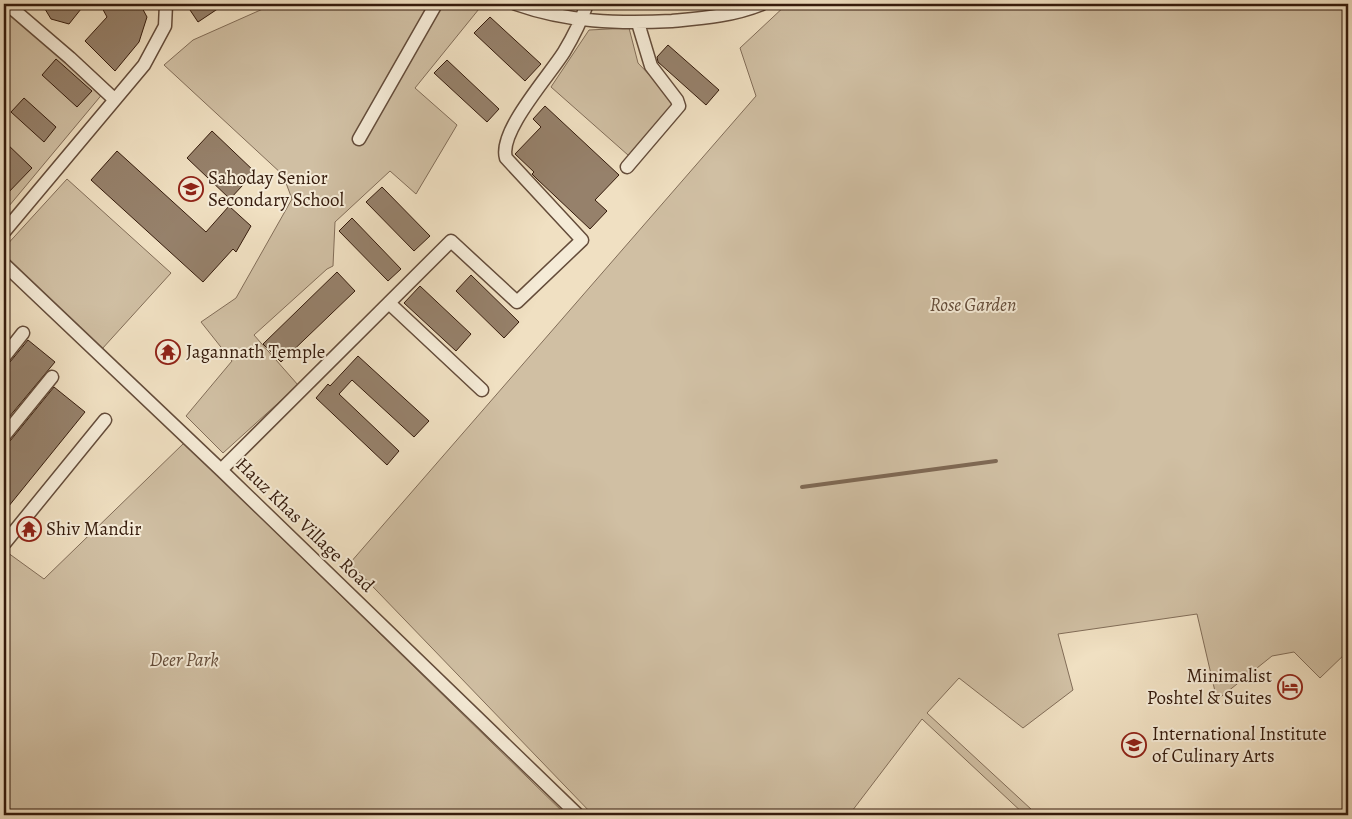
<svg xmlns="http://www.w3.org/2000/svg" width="1352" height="819" font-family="Alegreya,serif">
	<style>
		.green { fill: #d0bfa3; stroke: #826d58 }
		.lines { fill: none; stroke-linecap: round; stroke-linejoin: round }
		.stream { stroke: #7f6954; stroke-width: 4 }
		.building { fill: #96816b; stroke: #351b0c }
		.minor-casing { stroke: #644c3a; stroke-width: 15 }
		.minor { stroke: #f5ebd7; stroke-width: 12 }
		.labels { text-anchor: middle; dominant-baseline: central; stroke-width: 4; stroke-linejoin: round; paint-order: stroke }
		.poi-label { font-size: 19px; fill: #351b0c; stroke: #f5ebd7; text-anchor: start }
		.park-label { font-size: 19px; font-style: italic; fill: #644c39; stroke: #f5ebd7 }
		.street-label { font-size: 19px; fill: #351b0c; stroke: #f5ebd7 }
	</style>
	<rect width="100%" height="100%" fill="#f0e0c2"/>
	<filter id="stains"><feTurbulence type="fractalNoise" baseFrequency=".004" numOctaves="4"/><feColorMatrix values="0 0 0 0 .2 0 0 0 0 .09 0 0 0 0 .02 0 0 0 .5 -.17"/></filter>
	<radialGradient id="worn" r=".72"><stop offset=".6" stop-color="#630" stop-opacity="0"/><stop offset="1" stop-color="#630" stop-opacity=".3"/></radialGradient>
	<path class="green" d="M274 4H483L415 88 457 125 416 194 390 171 335 222 333 266 327 269 254 335 298 385 223 453 186 416 232 361 201 322 236 298 292 199 283 175 164 65 193 40Z
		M787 4H1348V651L1320 678 1294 652 1272 656 1217 700 1197 614 1058 634 1073 690 1023 728 959 678 927 713 1032 810 1028 815H1025L922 719 849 815H593L350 563 756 96 740 48Z
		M4 10 104 92 4 212Z
		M629 28 638 63 681 108 637 163 551 87 589 30Z
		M67 179 171 273 102 349 4 260V248Z
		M184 443 566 815H4V550L44 579Z"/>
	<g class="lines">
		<path class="stream" d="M802 487 996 461"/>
	</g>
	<path class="building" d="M42 4H85L69 24 51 19Z
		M100 4H140L147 17 139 42 115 71 85 41 107 17Z
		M186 4H225L198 22Z
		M490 17 541 64 525 81 474 33Z
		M668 45 719 90 706 105 658 62 657 57Z
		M56 59 92 91 77 107 42 75Z
		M447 60 499 109 487 122 434 73Z
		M24 98 56 127 44 142 11 112Z
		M545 106 619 175 595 200 607 211 590 229 538 180 532 174 534 172 515 154 541 127 533 119Z
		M212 131 255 172 230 199 187 158Z
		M4 141 32 168 4 197Z
		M117 151 206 232 229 206 251 226 236 252 233 249 203 282 91 180Z
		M382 187 430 236 414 251 366 202Z
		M352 218 401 269 388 281 339 231Z
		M337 272 355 291 281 362 263 344Z
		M471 275 519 322 504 338 456 291Z
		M420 286 471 334 456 351 404 303Z
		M28 340 55 362 4 423V365L10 362Z
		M358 356 429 421 414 437 352 380 339 394 399 451 387 465 316 398 328 384 330 386Z
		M54 387 85 412 4 512V444L10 441Z"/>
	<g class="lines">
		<defs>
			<path id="minor" d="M7 4 70 58 114 99
				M516 4C567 22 618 24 672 21 704 18 732 16 762 4
				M359 139 436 4
				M627 167 679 106 677 100 651 66 638 23
				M4 232 144 65 165 26 166 4
				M4 264 221 470 578 815
				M389 303 482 390
				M4 357 23 333
				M4 436 52 377
				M221 470 451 241 517 302 582 240 506 158C498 132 549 76 564 52 573 37 581 21 587 4
				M4 544 105 420"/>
		</defs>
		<use href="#minor" class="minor-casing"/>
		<use href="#minor" class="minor"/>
	</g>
	<defs>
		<symbol id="school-ring" viewBox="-11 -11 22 22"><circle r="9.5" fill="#f5ebd7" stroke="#8f2418" stroke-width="1.5"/><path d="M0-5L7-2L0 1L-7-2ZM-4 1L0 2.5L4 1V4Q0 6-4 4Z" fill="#8f2418"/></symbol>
		<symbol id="temple-ring" viewBox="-11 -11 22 22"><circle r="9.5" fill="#f5ebd7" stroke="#8f2418" stroke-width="1.5"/><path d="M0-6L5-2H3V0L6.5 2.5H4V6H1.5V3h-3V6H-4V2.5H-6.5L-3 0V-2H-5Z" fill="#8f2418"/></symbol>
		<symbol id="hotel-ring" viewBox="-11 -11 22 22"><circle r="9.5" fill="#f5ebd7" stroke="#8f2418" stroke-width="1.5"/><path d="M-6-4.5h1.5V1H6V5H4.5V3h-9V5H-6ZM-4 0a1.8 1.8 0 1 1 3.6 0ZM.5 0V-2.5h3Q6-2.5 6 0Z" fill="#8f2418"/></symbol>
		<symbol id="university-ring" viewBox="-11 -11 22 22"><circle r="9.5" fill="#f5ebd7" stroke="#8f2418" stroke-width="1.5"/><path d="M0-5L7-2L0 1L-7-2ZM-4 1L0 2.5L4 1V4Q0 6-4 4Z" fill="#8f2418"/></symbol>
	</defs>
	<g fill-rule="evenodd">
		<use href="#school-ring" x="177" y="175" width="28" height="28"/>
		<use href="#temple-ring" x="154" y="338" width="28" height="28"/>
		<use href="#temple-ring" x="15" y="515" width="28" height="28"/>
		<use href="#hotel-ring" x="1276" y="673" width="28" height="28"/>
		<use href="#university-ring" x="1120" y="731" width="28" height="28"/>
	</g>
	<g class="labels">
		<g class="poi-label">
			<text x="208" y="178">Sahoday Senior<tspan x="208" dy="22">Secondary School</tspan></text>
			<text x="186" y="352">Jagannath Temple</text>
			<text x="46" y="529">Shiv Mandir</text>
			<text x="1272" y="676" text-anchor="end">Minimalist<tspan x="1272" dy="22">Poshtel &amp; Suites</tspan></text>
			<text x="1152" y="734">International Institute<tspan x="1152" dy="22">of Culinary Arts</tspan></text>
		</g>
		<g class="park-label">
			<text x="973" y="305">Rose Garden</text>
			<text x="184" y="660">Deer Park</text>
		</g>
		<g class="street-label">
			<text transform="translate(305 525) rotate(44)">Hauz Khas Village Road</text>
		</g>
	</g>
	<rect width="1352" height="819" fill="none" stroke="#f0e0c2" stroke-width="20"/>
	<rect x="5" y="5" width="1342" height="809" fill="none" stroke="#351b0c" stroke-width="2.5"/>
	<rect x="10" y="10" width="1332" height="799" fill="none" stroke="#351b0c"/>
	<rect width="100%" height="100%" filter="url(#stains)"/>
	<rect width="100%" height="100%" fill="url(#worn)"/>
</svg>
